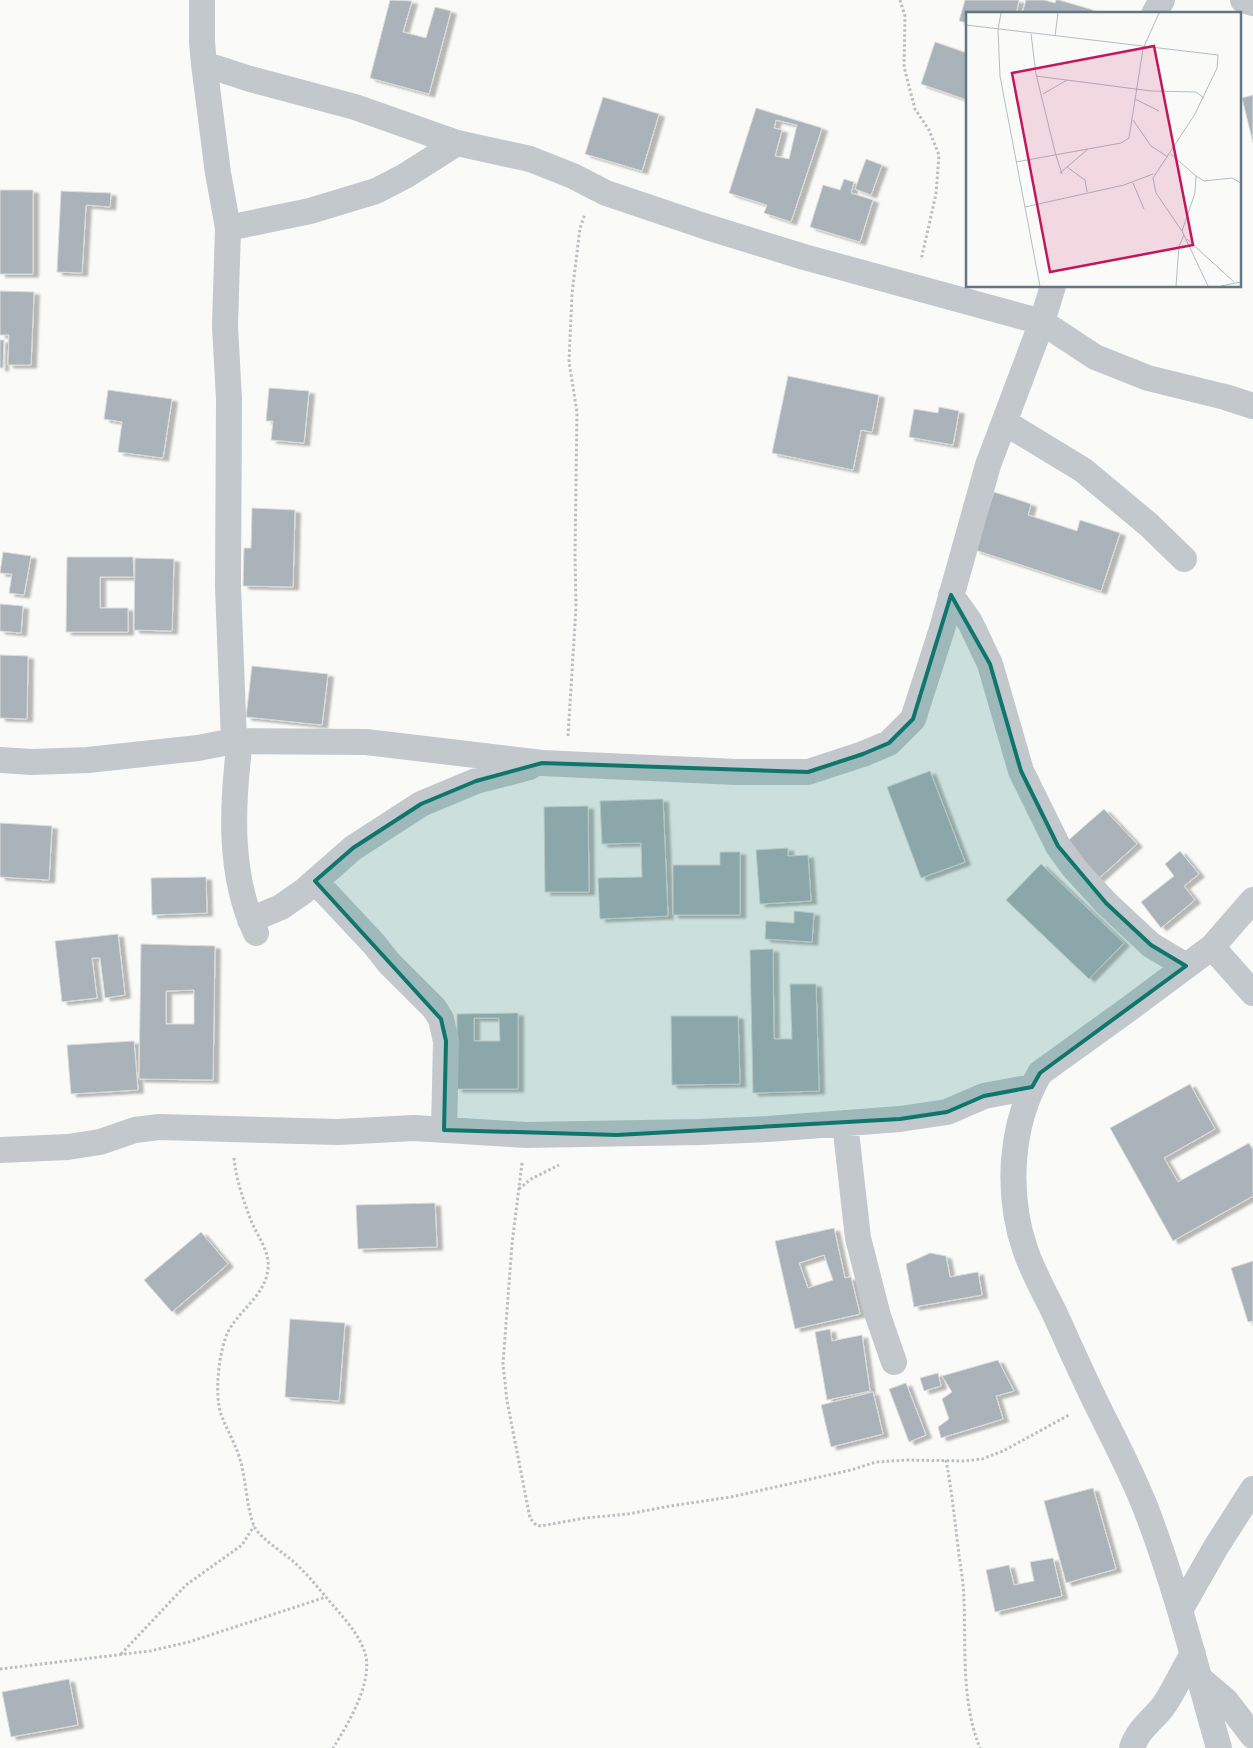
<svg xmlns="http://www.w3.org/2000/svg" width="1253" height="1748" font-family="'Varela Round',sans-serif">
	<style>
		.building { fill: #aab3b9; stroke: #dcdcda; fill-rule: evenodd; filter: url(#shadow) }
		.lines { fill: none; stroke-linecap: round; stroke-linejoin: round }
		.path { stroke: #bbbfc2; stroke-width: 3; stroke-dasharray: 2.5 2.5; stroke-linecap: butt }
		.street { stroke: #c3c8cc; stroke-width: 26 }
		.marked { fill: #0f766e; fill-opacity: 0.2; stroke: #0f766e; stroke-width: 4; stroke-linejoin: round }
		.inset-road { fill: none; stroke: #b5bdc2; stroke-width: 1 }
		.view { fill: #c2185b; fill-opacity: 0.15; stroke: #c2185b; stroke-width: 2.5 }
		.inset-edge { fill: none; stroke: #657683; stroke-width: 2.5 }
	</style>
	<defs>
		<filter id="shadow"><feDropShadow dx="5.5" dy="3" stdDeviation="1" flood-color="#0004"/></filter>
	</defs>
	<rect width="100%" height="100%" fill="#fafaf8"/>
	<path class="building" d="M390 0 412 1 403 32 426 38 435 7 451 11 429 94 370 78Z
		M965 0H1019L1016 14H967V23L959 21Z
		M1026 0H1044L1055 3 1056 0H1059L1093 10 1092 14H1022Z
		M935 42 967 53V100L921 84Z
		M1253 95V143L1242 98Z
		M603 97 659 114 642 171 585 154Z
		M756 108 822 128 791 222 764 213 767 205 729 193ZM776 120 797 125 789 159 775 156 782 130 774 128Z
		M866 159 882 165 871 195 855 189Z
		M844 179 854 182 851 193 873 200 860 242 810 227 823 185 840 190Z
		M0 190H33V274H0Z
		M61 191 111 193 110 207 86 205 82 273 57 272Z
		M0 291 34 292 31 365H8L9 335H0Z
		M0 340H4L3 368H0Z
		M788 376 879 395 872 432 861 430 853 470 772 453Z
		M269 388 309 391 304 443 271 440 273 421H266Z
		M108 390 172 399 163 458 118 452 122 422 104 419Z
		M939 407 959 411 953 445 909 437 914 409 938 413Z
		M994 492 1031 504 1028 515 1077 531 1080 520 1120 533 1101 591 975 550Z
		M252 508 295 510 293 587 243 586 244 548H251Z
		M3 552 31 556 24 595 9 593 12 574 0 573Z
		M67 557H133L134 577H100V608H128V632H66Z
		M135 558 174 559 172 631 134 630Z
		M0 604 23 606 21 633 0 631Z
		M0 655 28 656 27 719 0 718Z
		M252 666 328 674 322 725 246 717Z
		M930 771 965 862 921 878 887 787Z
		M663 799 668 916 600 919 598 878 642 877 641 843 602 844 600 801Z
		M588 806 589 892H545L544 807Z
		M1104 809 1137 844 1097 880 1064 844Z
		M0 823 52 826 49 880 0 877Z
		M788 848V856L808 855 811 901 760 904 756 850Z
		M1180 851 1199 874 1184 886 1195 900 1161 928 1141 902 1174 876 1165 864Z
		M720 852H740V915H673V865H720Z
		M1041 864 1124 943 1089 979 1006 900Z
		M206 877 207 913 152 915 151 878Z
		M794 911 814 913 812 942 765 939 766 921 794 923Z
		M118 934 125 995 105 998 100 958H92L97 998 62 1002 55 941Z
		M141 944 215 946 213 1080 139 1079ZM194 990V1024H166V991Z
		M773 949 774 1039H792L790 984H816L819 1091 753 1093 750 950Z
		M518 1013V1089H457V1014ZM474 1018H499L500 1041H474Z
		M671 1016H738L740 1084 672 1085Z
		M134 1041 138 1090 71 1094 67 1045Z
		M1190 1084 1215 1129 1164 1158 1178 1182 1249 1143 1253 1150V1196L1173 1241 1110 1128Z
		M435 1203 437 1247 358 1249 356 1205Z
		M834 1228 845 1278 851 1277 860 1314 795 1329 775 1241ZM824 1255 833 1280 808 1288 799 1263Z
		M201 1232 228 1264 172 1312 144 1280Z
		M930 1253 946 1256 950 1277 978 1272 982 1295 914 1307 906 1264Z
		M1253 1261V1321L1248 1322 1231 1268Z
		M290 1319 345 1323 339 1401 285 1397Z
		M830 1329 832 1341 862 1335 870 1391 827 1400 815 1332Z
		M998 1360 1014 1391 996 1396 1003 1419 941 1438 938 1427 949 1419 942 1399 952 1392 942 1376Z
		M938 1373 941 1386 924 1391 920 1378Z
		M906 1383 926 1435 909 1442 889 1389Z
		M873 1392 883 1434 831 1447 821 1405Z
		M1093 1488 1116 1569 1066 1583 1044 1501Z
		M1053 1558 1062 1596 995 1612 986 1570 1009 1565 1014 1585 1034 1581 1030 1562Z
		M69 1679 78 1725 11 1737 2 1692Z"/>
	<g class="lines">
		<path class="path" d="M900 0 905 16 904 67 915 109 929 130 939 155 936 194 921 260
			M568 736 576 607 575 554 577 412 569 362 572 294 580 228 585 214
			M234 1158C236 1180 244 1202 252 1223 259 1238 270 1253 268 1269 265 1296 239 1310 228 1332 219 1350 214 1395 221 1414 227 1431 237 1446 241 1463 246 1482 247 1509 254 1526 260 1539 285 1553 296 1564 309 1576 320 1590 331 1603 344 1618 359 1634 365 1653 374 1681 347 1726 333 1748
			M522 1163 512 1244 503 1364 507 1401 530 1518 536 1525 541 1526 585 1518 628 1514 670 1506 731 1497 851 1470 876 1462 907 1460 964 1461 982 1459 1003 1451 1069 1415
			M519 1189 531 1179 559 1165
			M946 1460C952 1492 955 1523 959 1555 961 1570 964 1586 964 1601 966 1650 961 1701 980 1748
			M121 1654 186 1585 242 1545 254 1526
			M0 1669 150 1651 189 1642 326 1597"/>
		<path class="street" d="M202 0V42L204 64 218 173 228 228 225 326 229 399 228 587 234 741
			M1243 0 1253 3
			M1154 14 1162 0
			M204 64 250 79 355 107 457 143 530 159 573 176 606 193 707 227 804 257 1042 322 1095 357 1148 378 1225 397 1253 406
			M228 228 310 211 376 191 405 176 457 143
			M1004 422 1083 470 1149 525 1184 559
			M951 595 970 622 990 664 1021 771 1058 846 1074 868 1106 903 1151 945 1186 966
			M240 741C232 804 228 874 256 933
			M0 760 32 762 88 760 198 748 234 741 366 742 542 763 737 772H808L863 754 889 743 913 719 942 629 988 465 1042 322 1053 286
			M315 881 374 944 389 963 434 1008 441 1019 446 1041 444 1130
			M250 920 281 907 304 891 353 848 421 804 476 781 530 767
			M1212 947 1253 993
			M845 1123 858 1238 878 1316 894 1362
			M0 1150 68 1147 100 1142 135 1130 159 1127 338 1132 414 1128 526 1135 699 1132 768 1129 900 1119 947 1112 984 1096 1032 1087
			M1180 1610 1216 1547 1253 1489
			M1199 1678 1226 1701 1253 1736
			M1132 1748C1137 1731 1151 1721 1162 1708 1174 1692 1182 1671 1193 1654
			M1219 1748C1196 1668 1176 1587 1146 1509 1133 1476 1117 1445 1101 1413 1085 1381 1070 1347 1055 1314 1045 1293 1032 1271 1025 1249 1006 1193 1010 1124 1040 1073L1126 1011 1212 947 1253 900"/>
	</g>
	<path class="marked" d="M951 595 990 664 1021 771 1058 846 1106 903 1151 945 1186 966 1040 1073 1032 1087 984 1096 947 1112 900 1119 617 1135 444 1130 446 1041 441 1019 315 881 353 848 421 804 476 781 542 763 808 772 863 754 889 743 913 719Z"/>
	<g transform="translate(966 12)">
		<rect width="275" height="275" fill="#fafaf8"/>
		<path class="inset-road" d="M35 1 32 18 34 64 74 274M0 13 252 43 251 56 229 102 187 166 190 181 216 219 242 274M65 22 70 62 89 140M89 24 92 1M70 64 185 79 230 80 238 86M77 82 101 68M169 87 193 99M167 108 185 134 202 145M89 140 96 162M205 142 230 164 229 181 216 219M50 150 155 131 163 126 177 37 193 1M101 155 119 168 121 180M94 161 122 137M230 164 238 169 266 166 275 171M167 171 178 197M59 195 158 173 187 162M221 227 268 270M210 274 213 234 218 223M255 274 275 270"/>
		<path class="view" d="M188 34 227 233 84 260 46 61Z"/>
		<rect width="275" height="275" class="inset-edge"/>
	</g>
</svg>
